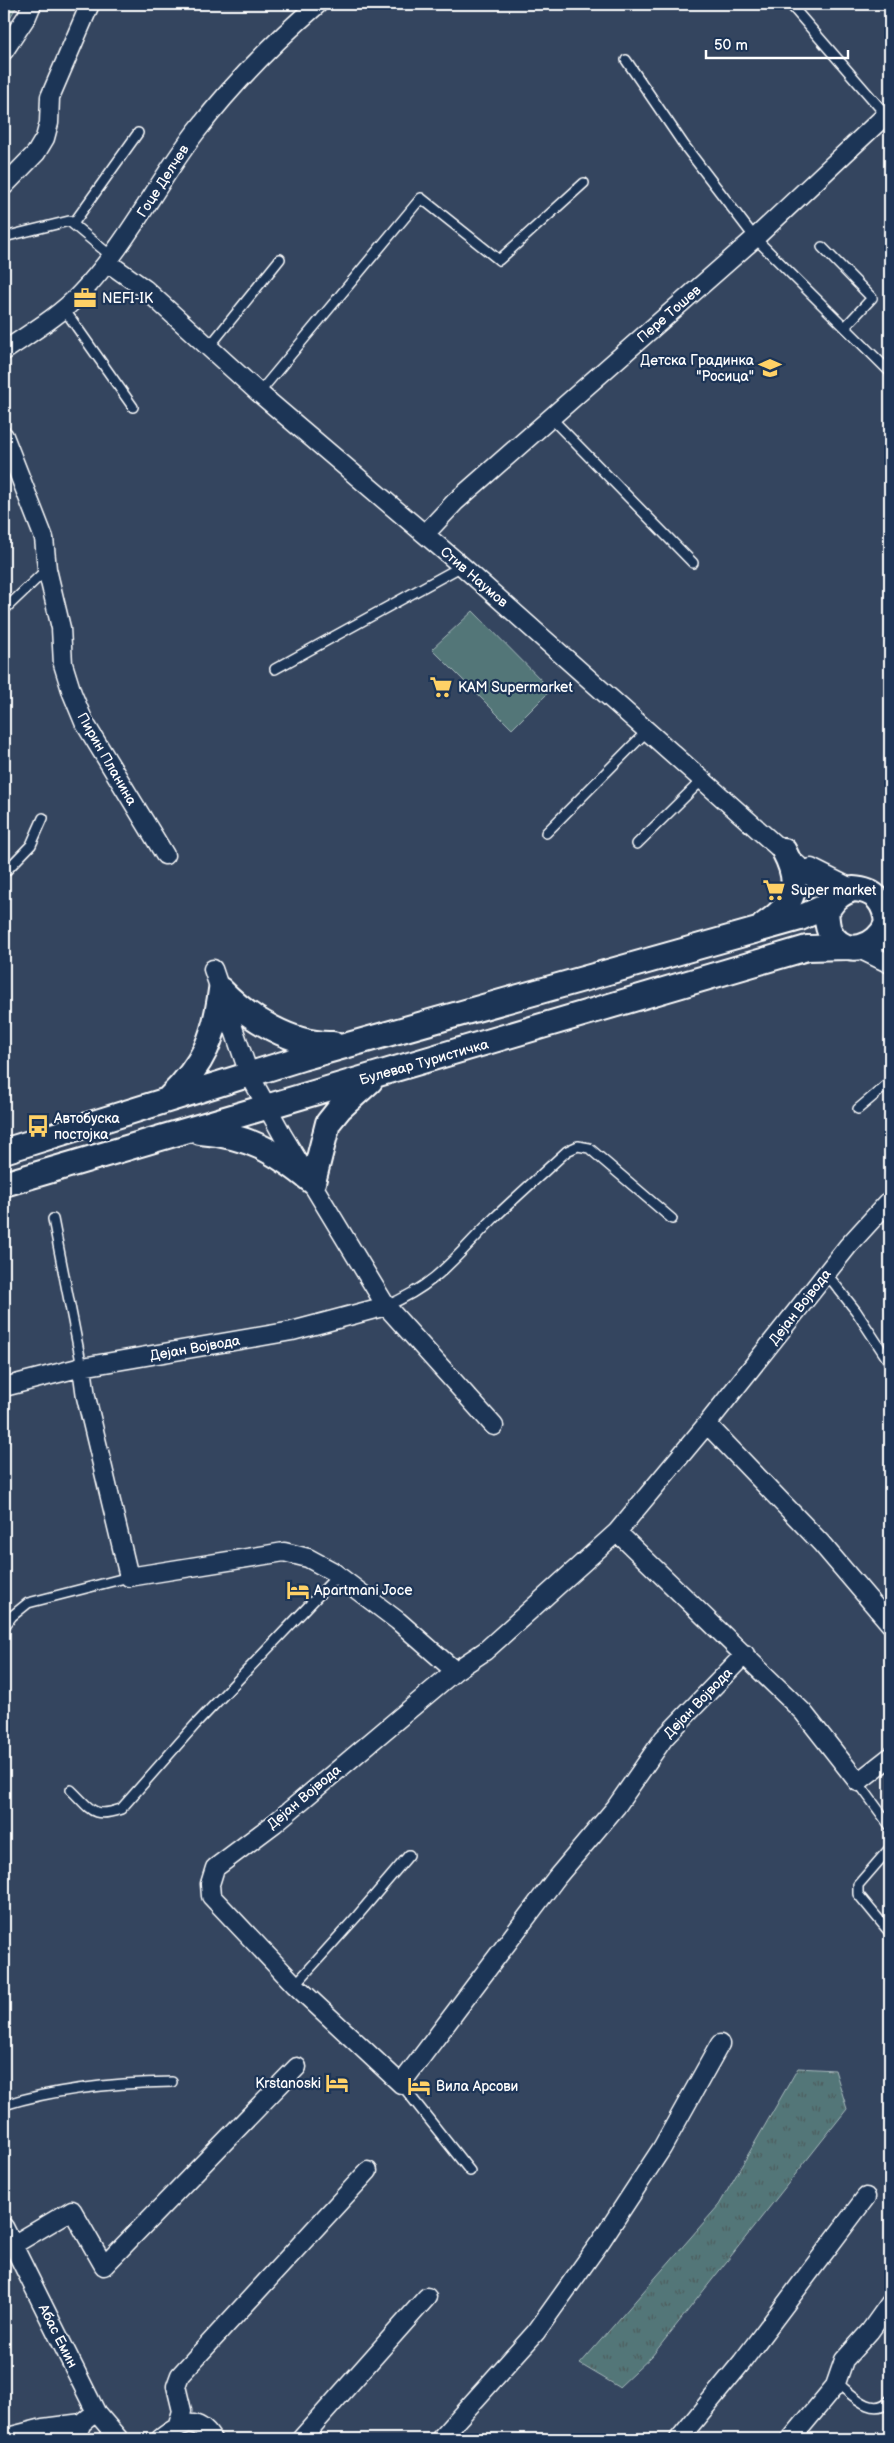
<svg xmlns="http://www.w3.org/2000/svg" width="894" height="2443" font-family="'Balsamiq Sans',sans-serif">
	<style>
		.grass { fill: url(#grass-tufts); stroke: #a8babc }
		.forest { fill: url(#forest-firs); stroke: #a8babc }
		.pitch { fill: #527678; stroke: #a8babc }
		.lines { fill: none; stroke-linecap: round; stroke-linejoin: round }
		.lane-casing { stroke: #fff; stroke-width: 12 }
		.street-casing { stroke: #fff; stroke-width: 21 }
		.secondary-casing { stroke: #fff; stroke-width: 28 }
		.lane { stroke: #1d3557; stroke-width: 9 }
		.street { stroke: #1d3557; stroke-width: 18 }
		.secondary { stroke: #1d3557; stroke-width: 24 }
		.labels { text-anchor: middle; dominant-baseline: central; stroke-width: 4.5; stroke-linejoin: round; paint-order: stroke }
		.street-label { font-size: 14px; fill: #fff; stroke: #1d3557 }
		.poi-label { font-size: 14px; fill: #fff; stroke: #1d3557; text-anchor: start }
	</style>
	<defs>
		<pattern id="grass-tufts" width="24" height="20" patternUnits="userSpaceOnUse" patternTransform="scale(1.25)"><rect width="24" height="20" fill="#527678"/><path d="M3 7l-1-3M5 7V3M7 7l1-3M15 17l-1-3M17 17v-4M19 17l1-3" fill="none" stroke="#4e5d5e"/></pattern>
		<pattern id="forest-firs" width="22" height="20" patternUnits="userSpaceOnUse" patternTransform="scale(1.25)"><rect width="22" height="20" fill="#527678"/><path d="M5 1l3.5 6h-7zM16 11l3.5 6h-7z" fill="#4e5d5e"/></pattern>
	</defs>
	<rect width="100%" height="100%" fill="#34455f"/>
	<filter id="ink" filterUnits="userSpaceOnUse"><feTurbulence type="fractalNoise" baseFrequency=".02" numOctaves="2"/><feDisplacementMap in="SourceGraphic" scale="10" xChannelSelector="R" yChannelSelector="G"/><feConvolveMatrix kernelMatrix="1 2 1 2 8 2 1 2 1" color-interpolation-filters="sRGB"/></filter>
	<g filter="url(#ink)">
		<path class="grass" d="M798 2068 835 2070 847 2109 652 2356 619 2387 580 2364 719 2205Z"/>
		<path class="forest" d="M4 4H18L4 28Z"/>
		<path class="pitch" d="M473 611 551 690 512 729 432 649Z"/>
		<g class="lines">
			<defs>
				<path id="lane" d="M790 4 886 115
					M626 60 684 145 755 238 890 372
					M73 224 138 133
					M4 237 69 221 111 256
					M822 247 872 298 845 327
					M64 309 133 407
					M209 347 280 259
					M259 393 421 198 499 260 584 183
					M551 418 693 563
					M4 610 47 569
					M275 669 462 566
					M546 833 648 730
					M637 844 703 779
					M4 873 31 845 43 818
					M858 1109 890 1082
					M53 1219 82 1367
					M826 1273 856 1311 890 1363
					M386 1306C437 1285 456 1256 493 1219 517 1196 542 1174 567 1151L578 1146 589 1148 672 1219
					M4 1627 12 1616 28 1603 129 1577
					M858 1782 890 1826
					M71 1790C91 1809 92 1819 121 1809L195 1725 338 1575
					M890 1848 858 1885V1894L890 1933
					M295 1985 358 1915 409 1855
					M401 2084 470 2171
					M4 2105C58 2088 115 2083 172 2082
					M836 2382C851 2393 872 2419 890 2400"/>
				<path id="street" d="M4 51 27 16 32 4
					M4 186 36 153 45 138 49 123 50 97 90 4
					M107 262 145 289 259 393 462 566 835 898
					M4 351C30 333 58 317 80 294 126 246 155 186 195 133 231 86 273 43 318 4
					M4 436 44 538 47 569 61 628 63 664 72 693 84 722 165 855
					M425 534 455 502 755 238 890 111
					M811 868 853 889
					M857 948 890 964
					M213 969 249 1074 283 1136 386 1306 494 1426
					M82 1367 86 1397 129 1577 284 1552 308 1558 332 1571 398 1621 455 1671
					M4 1387 82 1367 292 1331 386 1306
					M707 1424 821 1543 890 1624
					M617 1532 803 1712 858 1782 890 1757
					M745 1654 664 1738 616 1807 557 1877 401 2084 295 1985 211 1896 210 1884 215 1868 275 1823 455 1671 485 1651 617 1532 707 1424 848 1246 890 1200
					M4 2227 96 2412 119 2439
					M13 2245 72 2210 104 2266 297 2067
					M178 2425 182 2411 176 2386 180 2375 368 2171
					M4 2438 43 2428 82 2423 96 2412
					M75 2439 82 2423
					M160 2439C179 2424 196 2414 212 2439
					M301 2439 427 2297
					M440 2439 536 2332 601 2241 662 2148 720 2044
					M679 2439 742 2362 866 2197
					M791 2439 835 2386 844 2360 870 2331 890 2303"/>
				<path id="secondary" d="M853 889C875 890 885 902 887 923 878 948 844 959 830 932 827 927 827 919 826 913 833 900 839 894 853 889Z
					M764 925C795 904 802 885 784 851
					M221 990C248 1018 293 1046 333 1044
					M169 1098C204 1064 215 1037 221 990
					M200 1132C249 1136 275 1151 313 1182L328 1123 340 1108 370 1081
					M4 1151 302 1058 800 918 831 904
					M4 1184 807 948 846 947"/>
			</defs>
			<use href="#lane" class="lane-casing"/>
			<use href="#street" class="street-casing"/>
			<use href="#secondary" class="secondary-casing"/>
			<use href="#lane" class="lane"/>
			<use href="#street" class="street"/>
			<use href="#secondary" class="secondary"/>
		</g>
	</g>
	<defs>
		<symbol id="office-bare" viewBox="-9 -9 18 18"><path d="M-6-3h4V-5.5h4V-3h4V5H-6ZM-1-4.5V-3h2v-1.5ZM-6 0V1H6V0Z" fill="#ffd166" stroke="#1d3557" stroke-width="2.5" paint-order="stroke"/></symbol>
		<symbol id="school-bare" viewBox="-9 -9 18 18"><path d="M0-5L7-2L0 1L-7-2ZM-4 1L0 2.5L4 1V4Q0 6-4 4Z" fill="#ffd166" stroke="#1d3557" stroke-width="2.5" paint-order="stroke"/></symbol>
		<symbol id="supermarket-bare" viewBox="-9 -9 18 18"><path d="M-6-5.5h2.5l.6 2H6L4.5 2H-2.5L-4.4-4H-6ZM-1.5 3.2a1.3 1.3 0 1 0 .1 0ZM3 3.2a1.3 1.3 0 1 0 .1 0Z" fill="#ffd166" stroke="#1d3557" stroke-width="2.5" paint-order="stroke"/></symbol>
		<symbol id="bus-bare" viewBox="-9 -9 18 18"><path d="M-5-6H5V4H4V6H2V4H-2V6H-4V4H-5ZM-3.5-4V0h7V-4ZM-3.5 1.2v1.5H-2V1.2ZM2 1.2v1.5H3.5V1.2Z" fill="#ffd166" stroke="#1d3557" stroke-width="2.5" paint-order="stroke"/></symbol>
		<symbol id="hotel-bare" viewBox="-9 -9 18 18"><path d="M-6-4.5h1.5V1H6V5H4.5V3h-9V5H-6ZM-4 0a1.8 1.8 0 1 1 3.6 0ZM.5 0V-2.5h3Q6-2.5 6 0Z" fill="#ffd166" stroke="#1d3557" stroke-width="2.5" paint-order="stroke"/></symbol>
	</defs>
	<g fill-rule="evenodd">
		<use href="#office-bare" x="69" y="282" width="32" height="32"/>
		<use href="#school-bare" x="754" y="352" width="32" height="32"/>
		<use href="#supermarket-bare" x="425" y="671" width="32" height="32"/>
		<use href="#supermarket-bare" x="758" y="874" width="32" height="32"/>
		<use href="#bus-bare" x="22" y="1110" width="32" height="32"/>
		<use href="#hotel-bare" x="282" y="1574" width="32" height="32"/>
		<use href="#hotel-bare" x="321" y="2067" width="32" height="32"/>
		<use href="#hotel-bare" x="403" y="2070" width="32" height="32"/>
	</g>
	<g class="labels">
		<g class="street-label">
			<text transform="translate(163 181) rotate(-57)">Гоце Делчев</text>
			<text transform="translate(669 314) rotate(-41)">Пере Тошев</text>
			<text transform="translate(474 577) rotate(41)">Стив Наумов</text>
			<text transform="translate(107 759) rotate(60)">Пирин Планина</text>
			<text transform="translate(424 1062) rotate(-16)">Булевар Туристичка</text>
			<text transform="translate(800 1307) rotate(-52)">Дејан Војвода</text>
			<text transform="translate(195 1348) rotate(-10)">Дејан Војвода</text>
			<text transform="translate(698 1703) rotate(-46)">Дејан Војвода</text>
			<text transform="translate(304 1797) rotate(-40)">Дејан Војвода</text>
			<text transform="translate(58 2336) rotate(63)">Абас Емин</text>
		</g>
		<g class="poi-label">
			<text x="102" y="298">NEFI-IK</text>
			<text x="754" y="360" text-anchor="end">Детска Градинка<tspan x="754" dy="16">"Росица"</tspan></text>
			<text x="458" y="687">KAM Supermarket</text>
			<text x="791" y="890">Super market</text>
			<text x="54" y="1118">Автобуска<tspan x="54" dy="16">постојка</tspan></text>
			<text x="314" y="1590">Apartmani Joce</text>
			<text x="321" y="2083" text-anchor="end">Krstanoski</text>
			<text x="436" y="2086">Вила Арсови</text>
		</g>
	</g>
	<rect width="894" height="2443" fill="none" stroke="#1d3557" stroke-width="20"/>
	<rect x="10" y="10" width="874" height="2423" fill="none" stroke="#fff" stroke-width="2" filter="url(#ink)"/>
	<path d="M706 50v8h142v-8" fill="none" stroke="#ffffff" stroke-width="2.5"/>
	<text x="714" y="50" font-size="15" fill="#ffffff" stroke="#1d3557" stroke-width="4" paint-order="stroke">50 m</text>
</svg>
